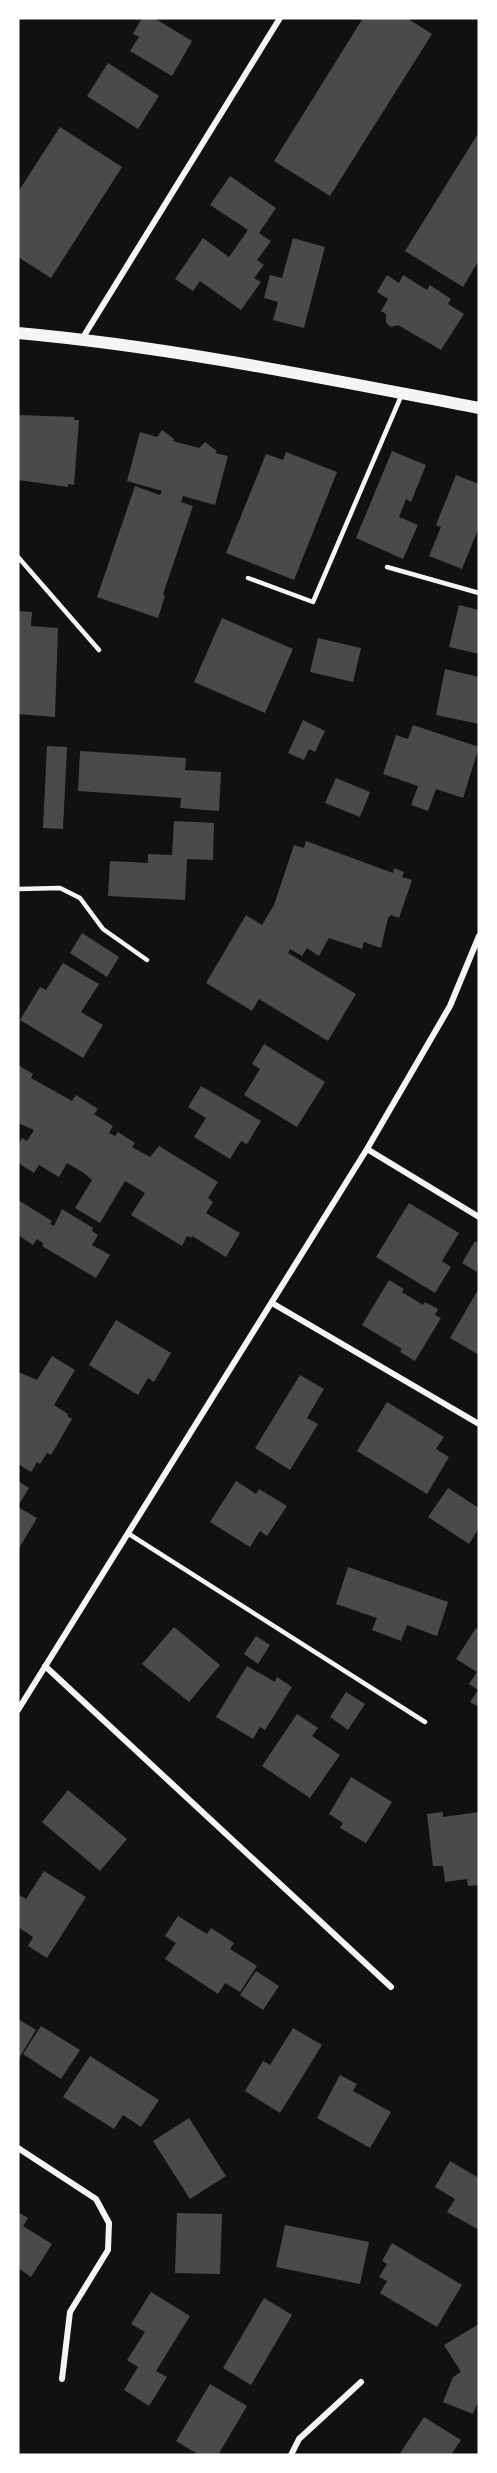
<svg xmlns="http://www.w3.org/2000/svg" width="497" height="2473" font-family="'Source Sans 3',sans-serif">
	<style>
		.building { fill: #4a4a4a }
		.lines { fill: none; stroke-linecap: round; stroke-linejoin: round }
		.service { stroke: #f5f5f5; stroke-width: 4.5 }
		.minor { stroke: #f5f5f5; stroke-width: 6 }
		.secondary { stroke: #f5f5f5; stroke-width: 12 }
	</style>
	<rect width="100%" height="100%" fill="#111"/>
	<path class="building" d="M142 18H154L192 41 172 76 130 51 139 37 133 34Z
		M363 18H407L432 34 330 196 274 161Z
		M108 63 159 96 138 129 87 96Z
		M60 127 122 167 51 278 18 257V192Z
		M479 132V260L463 287 405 251Z
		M230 176 276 208 259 233 271 241 257 260 264 265 254 278 261 282 241 310 200 281 193 291 175 279 203 238 229 257 248 230 210 205Z
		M293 238 325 247 304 328 273 320 278 302 264 298 270 275 282 278Z
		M387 275 399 283 403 275 427 290 430 285 451 299 448 304 464 314 441 350 398 325 391 327 386 323V314L381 311 388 299 377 292Z
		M18 415 74 417V420H79L74 485 68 484V487L18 480Z
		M162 430 174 439 173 441 199 448 205 442 217 451 215 453 228 456 215 505 183 496 181 502 193 506 163 594 165 596 158 618 97 597 135 486 160 495 162 491 127 481 140 432 157 437Z
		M392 451 426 465 411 502 406 499 399 517 418 525 403 559 356 538Z
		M286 452 337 472 294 580 226 553 266 454 283 460Z
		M456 475 479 484V527L462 569 429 556 441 527 436 525Z
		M459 605 479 610V654L449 647Z
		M18 611 32 612 31 626 58 628 55 717 18 714Z
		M222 618 293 649 265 713 194 682Z
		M318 638 361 648 353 682 310 672Z
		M445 669 479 677V724L436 715Z
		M303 720 325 731 315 752 309 749 304 760 288 753Z
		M413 725 479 747 463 798 436 789 428 811 411 805 418 786 383 774 396 735 408 739Z
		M47 746 67 747 63 829 43 828Z
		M80 751 186 758 185 770 221 772 219 811 180 808 181 798 78 791Z
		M336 778 370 792 360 817 325 803Z
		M174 821 214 823 213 860 187 859 185 900 108 896 110 861 148 863V854L172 855Z
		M306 841 393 873 394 868 404 872 402 877 412 880 399 918 391 915 388 918 381 948 364 942 362 949 329 938 319 956 307 948 302 956 290 949 288 953 356 994 328 1041 259 999 252 1011 206 983 246 915 262 925 274 905 294 845 304 848Z
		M82 933 119 957 107 977 70 953Z
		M63 963 99 984 81 1012 103 1025 83 1058 20 1020 40 987 46 990Z
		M264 1044 325 1082 297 1127 244 1095 260 1069 252 1064Z
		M18 1065 33 1074 31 1078 72 1101 76 1095 98 1109 94 1114 113 1126 109 1133 115 1136 118 1132 135 1143 132 1147 150 1157 159 1146 218 1182 208 1198 213 1202 206 1213 240 1233 226 1257 192 1236 191 1238 187 1236 182 1246 131 1215 145 1193 125 1181 100 1223 75 1208 92 1180 84 1173 67 1163 59 1177 39 1165 34 1173 18 1163V1145L22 1138 27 1141 34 1130 18 1123Z
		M201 1086 261 1121 247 1144 241 1141 230 1159 194 1137 206 1118 188 1107Z
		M18 1200 52 1221 50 1224 54 1226 62 1209 93 1228 92 1231 98 1235 92 1245 110 1255 96 1278 42 1246 43 1243 37 1239 33 1245 18 1235Z
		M409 1203 459 1233 442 1261 451 1267 435 1293 376 1257Z
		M475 1241 479 1243 477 1272 462 1263Z
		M389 1280 404 1289 402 1292 423 1305 425 1302 438 1309 435 1315 441 1318 415 1361 400 1352 402 1349 362 1325Z
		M479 1288V1355L450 1338Z
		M116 1320 171 1353 154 1382 148 1378 138 1395 89 1365Z
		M52 1356 75 1370 54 1405 68 1414 67 1416 72 1419 51 1455 47 1453 40 1464 37 1462 31 1472 18 1464V1372L37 1380Z
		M300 1375 324 1389 307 1418 318 1424 290 1470 255 1448Z
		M387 1402 444 1437 436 1449 449 1457 427 1494 357 1451Z
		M18 1481 29 1488 18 1506Z
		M236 1481 256 1494 259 1489 287 1506 267 1536 260 1531 250 1547 210 1522Z
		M448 1488 479 1508V1528L469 1544 428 1517Z
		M18 1507 37 1518 18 1550Z
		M348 1567 448 1602 437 1636 407 1625 401 1641 372 1630 377 1618 336 1604Z
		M174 1627 220 1665 189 1702 142 1664Z
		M476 1628 479 1630V1707L470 1702 478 1690 469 1684 477 1672 456 1659Z
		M256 1636 270 1645 258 1664 244 1654Z
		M247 1666 275 1682 277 1677 292 1687 265 1730 260 1727 253 1739 216 1717Z
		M346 1692 365 1704 348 1730 330 1717Z
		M297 1714 318 1728 312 1736 340 1755 310 1798 262 1766Z
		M351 1777 392 1802 366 1843 340 1828 343 1823 329 1814Z
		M68 1790 127 1839 100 1871 42 1822Z
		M443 1812V1817L479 1812V1885L468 1886 467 1879 445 1882 443 1866H433L427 1814Z
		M44 1871 86 1897 47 1958 28 1946 33 1937 18 1927V1894L26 1899Z
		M178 1916 207 1934 211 1928 234 1943 230 1949 257 1966 240 1992 225 1983 218 1994 165 1959 176 1943 165 1936Z
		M256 1971 279 1986 263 2010 240 1995Z
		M18 2019 36 2030 18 2060Z
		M41 2026 80 2050 61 2079 23 2054Z
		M293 2028 322 2045 280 2113 245 2091 263 2061 270 2065Z
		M90 2056 159 2100 141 2127 123 2115 114 2129 63 2097Z
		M340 2075 357 2084 353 2091 391 2112 370 2148 317 2118Z
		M189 2118 226 2176 190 2199 153 2141Z
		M450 2161 479 2178V2230L447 2212 455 2199 435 2187Z
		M18 2212 28 2218 23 2226 52 2244 31 2277 18 2268Z
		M177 2213 222 2214 220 2274 175 2273Z
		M285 2225 369 2242 360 2284 276 2267Z
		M392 2243 462 2285 437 2327 380 2293 387 2281 379 2277 387 2264 382 2261Z
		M151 2292 190 2316 156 2371 167 2377 149 2406 124 2390 138 2367 127 2360 145 2332 131 2324Z
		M264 2298 292 2315 251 2385 223 2368Z
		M479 2324V2399L473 2414 443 2402 453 2377 461 2372 444 2345Z
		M210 2384 247 2406 218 2455H199L176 2441Z
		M424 2417 461 2440 451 2455H399Z"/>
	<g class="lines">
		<path class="service" d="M18 557 99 650
			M387 567 479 593
			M248 578 313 602 402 394
			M18 889 60 888 80 898 103 929 147 960
			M129 1534 425 1722"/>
		<path class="minor" d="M82 339 280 18
			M367 1149 479 1217
			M272 1303 479 1424
			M45 1666 391 1987
			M18 1710 367 1149 450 1006 479 936
			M18 2148 96 2199 109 2223 108 2250 70 2312 62 2379
			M291 2455 299 2439 361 2382"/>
		<path class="secondary" d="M18 333C173 347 326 379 479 408"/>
	</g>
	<rect width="497" height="2473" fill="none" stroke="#ffffff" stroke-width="39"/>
</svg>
